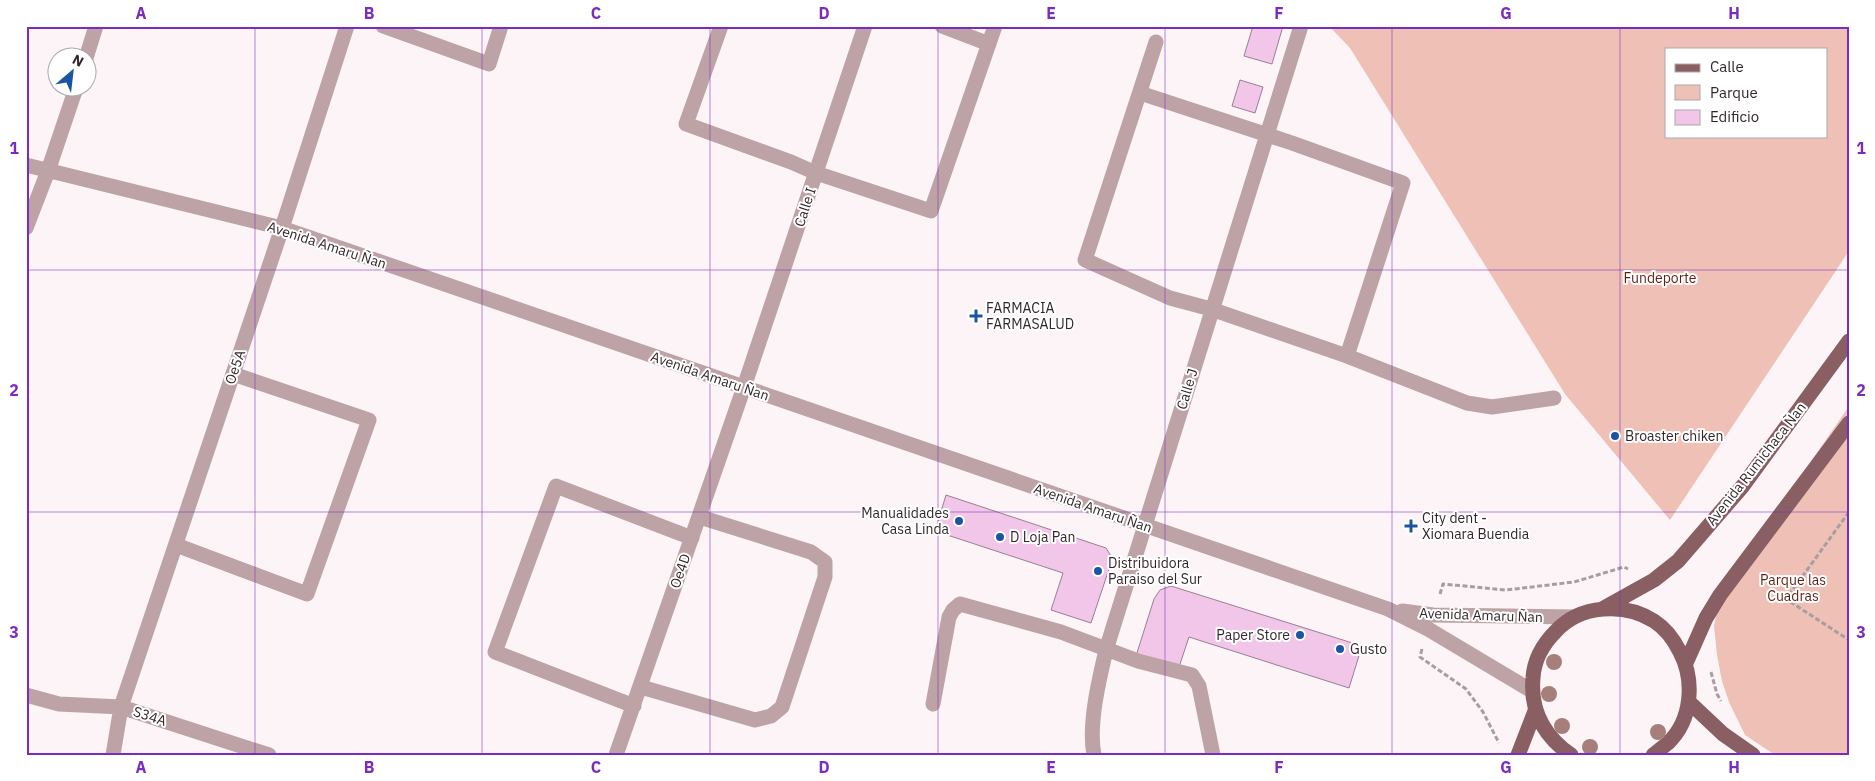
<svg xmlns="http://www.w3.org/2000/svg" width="1875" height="781" font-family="'IBM Plex Sans',sans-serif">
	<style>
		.green { fill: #eec0b6; fill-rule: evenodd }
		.building { fill: #f2c6e8; stroke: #997f93 }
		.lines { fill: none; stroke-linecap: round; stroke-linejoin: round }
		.path { stroke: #a89ea2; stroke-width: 3; stroke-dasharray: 5 2.5; stroke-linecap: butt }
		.minor { stroke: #bda3a5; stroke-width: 15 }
		.major { stroke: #895f63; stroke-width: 15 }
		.tree { fill: #a67f7a }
		.grid { fill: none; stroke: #7b2cbf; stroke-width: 1; stroke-opacity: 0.55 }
		.poi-dot { fill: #1954a5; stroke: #fff; stroke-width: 2 }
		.labels { text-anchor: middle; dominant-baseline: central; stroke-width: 4; stroke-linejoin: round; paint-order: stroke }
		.street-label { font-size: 14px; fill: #33262b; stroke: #fff }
		.park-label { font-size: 14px; fill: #5f1f14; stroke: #fff }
		.poi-label { font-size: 14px; fill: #33262b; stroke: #fff; text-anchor: start }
		.neatline { fill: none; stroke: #7b2cbf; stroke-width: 2 }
		.grid-label { font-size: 16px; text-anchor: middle; font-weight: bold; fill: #7b2cbf }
	</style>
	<rect width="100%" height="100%" fill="#fcf4f7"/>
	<path class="green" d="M1329 26H1849V251L1670 520 1565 394 1350 48ZM1666 49H1826V136H1666Z
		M1849 406V755H1775L1745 735 1729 702 1722 681 1717 655 1714 626 1720 595Z"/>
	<path class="building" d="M1253 26H1283L1272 64 1244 56Z
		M1240 80 1263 87 1255 113 1232 106Z
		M946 495 1106 548 1111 556V563L1091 623 1051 610 1063 573 935 531Z
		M1171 586 1362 646 1349 688 1189 637 1178 670 1136 656 1154 599 1160 590Z"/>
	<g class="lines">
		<path class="path" d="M1849 512 1786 599 1849 640
			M1440 594 1443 584 1506 590 1574 582 1624 567 1628 569
			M1422 649 1420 657 1466 689 1483 712 1499 743
			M1711 672 1717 694 1721 701"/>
		<path class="minor" d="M383 26 489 64 501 26
			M721 26 686 124 791 162 816 173 931 211 995 26
			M942 26 989 44
			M1156 42 1085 260 1170 298 1211 309 1347 356 1467 403 1492 407 1554 398
			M86 58 96 26
			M1140 93 1292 143 1403 183 1347 356
			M26 165 282 228 1388 609 1428 629 1532 691
			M26 228 48 171 76 88
			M176 545 307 594 369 420 233 374
			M1402 611 1433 615 1574 617
			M641 687 755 720 771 716 782 707 825 577V562L811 552 700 517
			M26 695 59 704 121 707 269 755
			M933 704 949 617 953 610 960 604 1061 632 1138 661 1192 675 1199 686 1213 755
			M634 706 495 652 556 486 692 538
			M113 755 121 707 282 228 347 26
			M616 755 744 387 865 26
			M1094 755C1088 725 1099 680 1106 650L1301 26"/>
		<path class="major" d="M1602 609 1654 580 1678 561 1742 487 1849 341
			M1686 663 1706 618 1720 595 1849 423
			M1689 702 1723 734 1753 755
			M1518 755 1535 711
			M1571 755C1544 736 1530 711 1533 678 1534 660 1543 644 1556 631 1580 605 1624 602 1654 621 1665 628 1674 640 1680 652 1695 681 1692 720 1668 743 1663 747 1658 751 1653 755"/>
	</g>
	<g class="tree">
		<circle cx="1554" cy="662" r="8"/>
		<circle cx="1549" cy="694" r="8"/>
		<circle cx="1562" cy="726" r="8"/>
		<circle cx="1658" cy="732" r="8"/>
		<circle cx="1590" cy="747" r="8"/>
	</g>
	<path class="grid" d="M255 26V755M482 26V755M710 26V755M938 26V755M1165 26V755M1392 26V755M1620 26V755M26 270H1849M26 512H1849"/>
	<g class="poi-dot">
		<path d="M973.5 308.5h5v5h5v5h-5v5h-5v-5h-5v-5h5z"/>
		<circle cx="1615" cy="436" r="5"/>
		<circle cx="959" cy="521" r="5"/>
		<path d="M1408.5 518.5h5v5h5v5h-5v5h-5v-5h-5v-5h5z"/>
		<circle cx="1000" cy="537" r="5"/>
		<circle cx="1098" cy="571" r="5"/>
		<circle cx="1300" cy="635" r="5"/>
		<circle cx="1340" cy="649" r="5"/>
	</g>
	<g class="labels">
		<g class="street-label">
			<text transform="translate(805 207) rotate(-72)">Calle I</text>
			<text transform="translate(327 245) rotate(18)">Avenida Amaru Ñan</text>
			<text transform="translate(235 367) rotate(-71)">Oe5A</text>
			<text transform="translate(710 376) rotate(19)">Avenida Amaru Ñan</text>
			<text transform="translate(1187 389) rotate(-73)">Calle J</text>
			<text transform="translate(1756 464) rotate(-52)">Avenida Rumichaca Ñan</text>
			<text transform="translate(1093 508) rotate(19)">Avenida Amaru Ñan</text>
			<text transform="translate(680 571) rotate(-71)">Oe4D</text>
			<text transform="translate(1481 615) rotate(2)">Avenida Amaru Ñan</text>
			<text transform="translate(150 716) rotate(18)">S34A</text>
		</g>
		<g class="park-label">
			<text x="1660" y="278">Fundeporte</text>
			<text x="1793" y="580">Parque las<tspan x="1793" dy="16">Cuadras</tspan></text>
		</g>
		<g class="poi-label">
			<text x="986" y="308">FARMACIA<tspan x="986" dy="16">FARMASALUD</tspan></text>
			<text x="1625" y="436">Broaster chiken</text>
			<text x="949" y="513" text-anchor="end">Manualidades<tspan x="949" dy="16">Casa Linda</tspan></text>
			<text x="1422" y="518">City dent -<tspan x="1422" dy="16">Xiomara Buendia</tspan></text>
			<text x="1010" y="537">D Loja Pan</text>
			<text x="1108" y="563">Distribuidora<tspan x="1108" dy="16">Paraiso del Sur</tspan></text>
			<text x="1290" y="635" text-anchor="end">Paper Store</text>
			<text x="1350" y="649">Gusto</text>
		</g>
	</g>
	<rect width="1875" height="781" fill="none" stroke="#ffffff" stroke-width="55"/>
	<rect x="1665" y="48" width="162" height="90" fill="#ffffff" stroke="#ada8aa"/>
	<rect x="1675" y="64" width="25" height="8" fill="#895f63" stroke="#ada8aa"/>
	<text x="1710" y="72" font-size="15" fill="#33262b">Calle</text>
	<rect x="1675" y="85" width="25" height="15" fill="#eec0b6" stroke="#ada8aa"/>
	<text x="1710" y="98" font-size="15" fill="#33262b">Parque</text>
	<rect x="1675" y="110" width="25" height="15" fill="#f2c6e8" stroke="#ada8aa"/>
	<text x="1710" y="122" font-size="15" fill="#33262b">Edificio</text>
	<g transform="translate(72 72) rotate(28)"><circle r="24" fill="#ffffff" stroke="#ada8aa"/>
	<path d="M0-4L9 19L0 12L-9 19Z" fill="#1954a5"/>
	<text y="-8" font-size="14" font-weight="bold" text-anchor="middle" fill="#33262b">N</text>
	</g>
	<rect x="28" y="28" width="1820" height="726" class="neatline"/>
	<g class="grid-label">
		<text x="141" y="19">A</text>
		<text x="369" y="19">B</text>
		<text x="596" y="19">C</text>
		<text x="824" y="19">D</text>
		<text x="1051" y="19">E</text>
		<text x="1279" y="19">F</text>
		<text x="1506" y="19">G</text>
		<text x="1734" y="19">H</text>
		<text x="14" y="154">1</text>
		<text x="1861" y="154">1</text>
		<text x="14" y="396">2</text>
		<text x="1861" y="396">2</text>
		<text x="14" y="638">3</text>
		<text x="1861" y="638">3</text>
		<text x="141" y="773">A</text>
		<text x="369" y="773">B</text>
		<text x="596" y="773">C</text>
		<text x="824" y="773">D</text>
		<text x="1051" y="773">E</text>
		<text x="1279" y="773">F</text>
		<text x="1506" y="773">G</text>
		<text x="1734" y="773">H</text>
	</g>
</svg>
